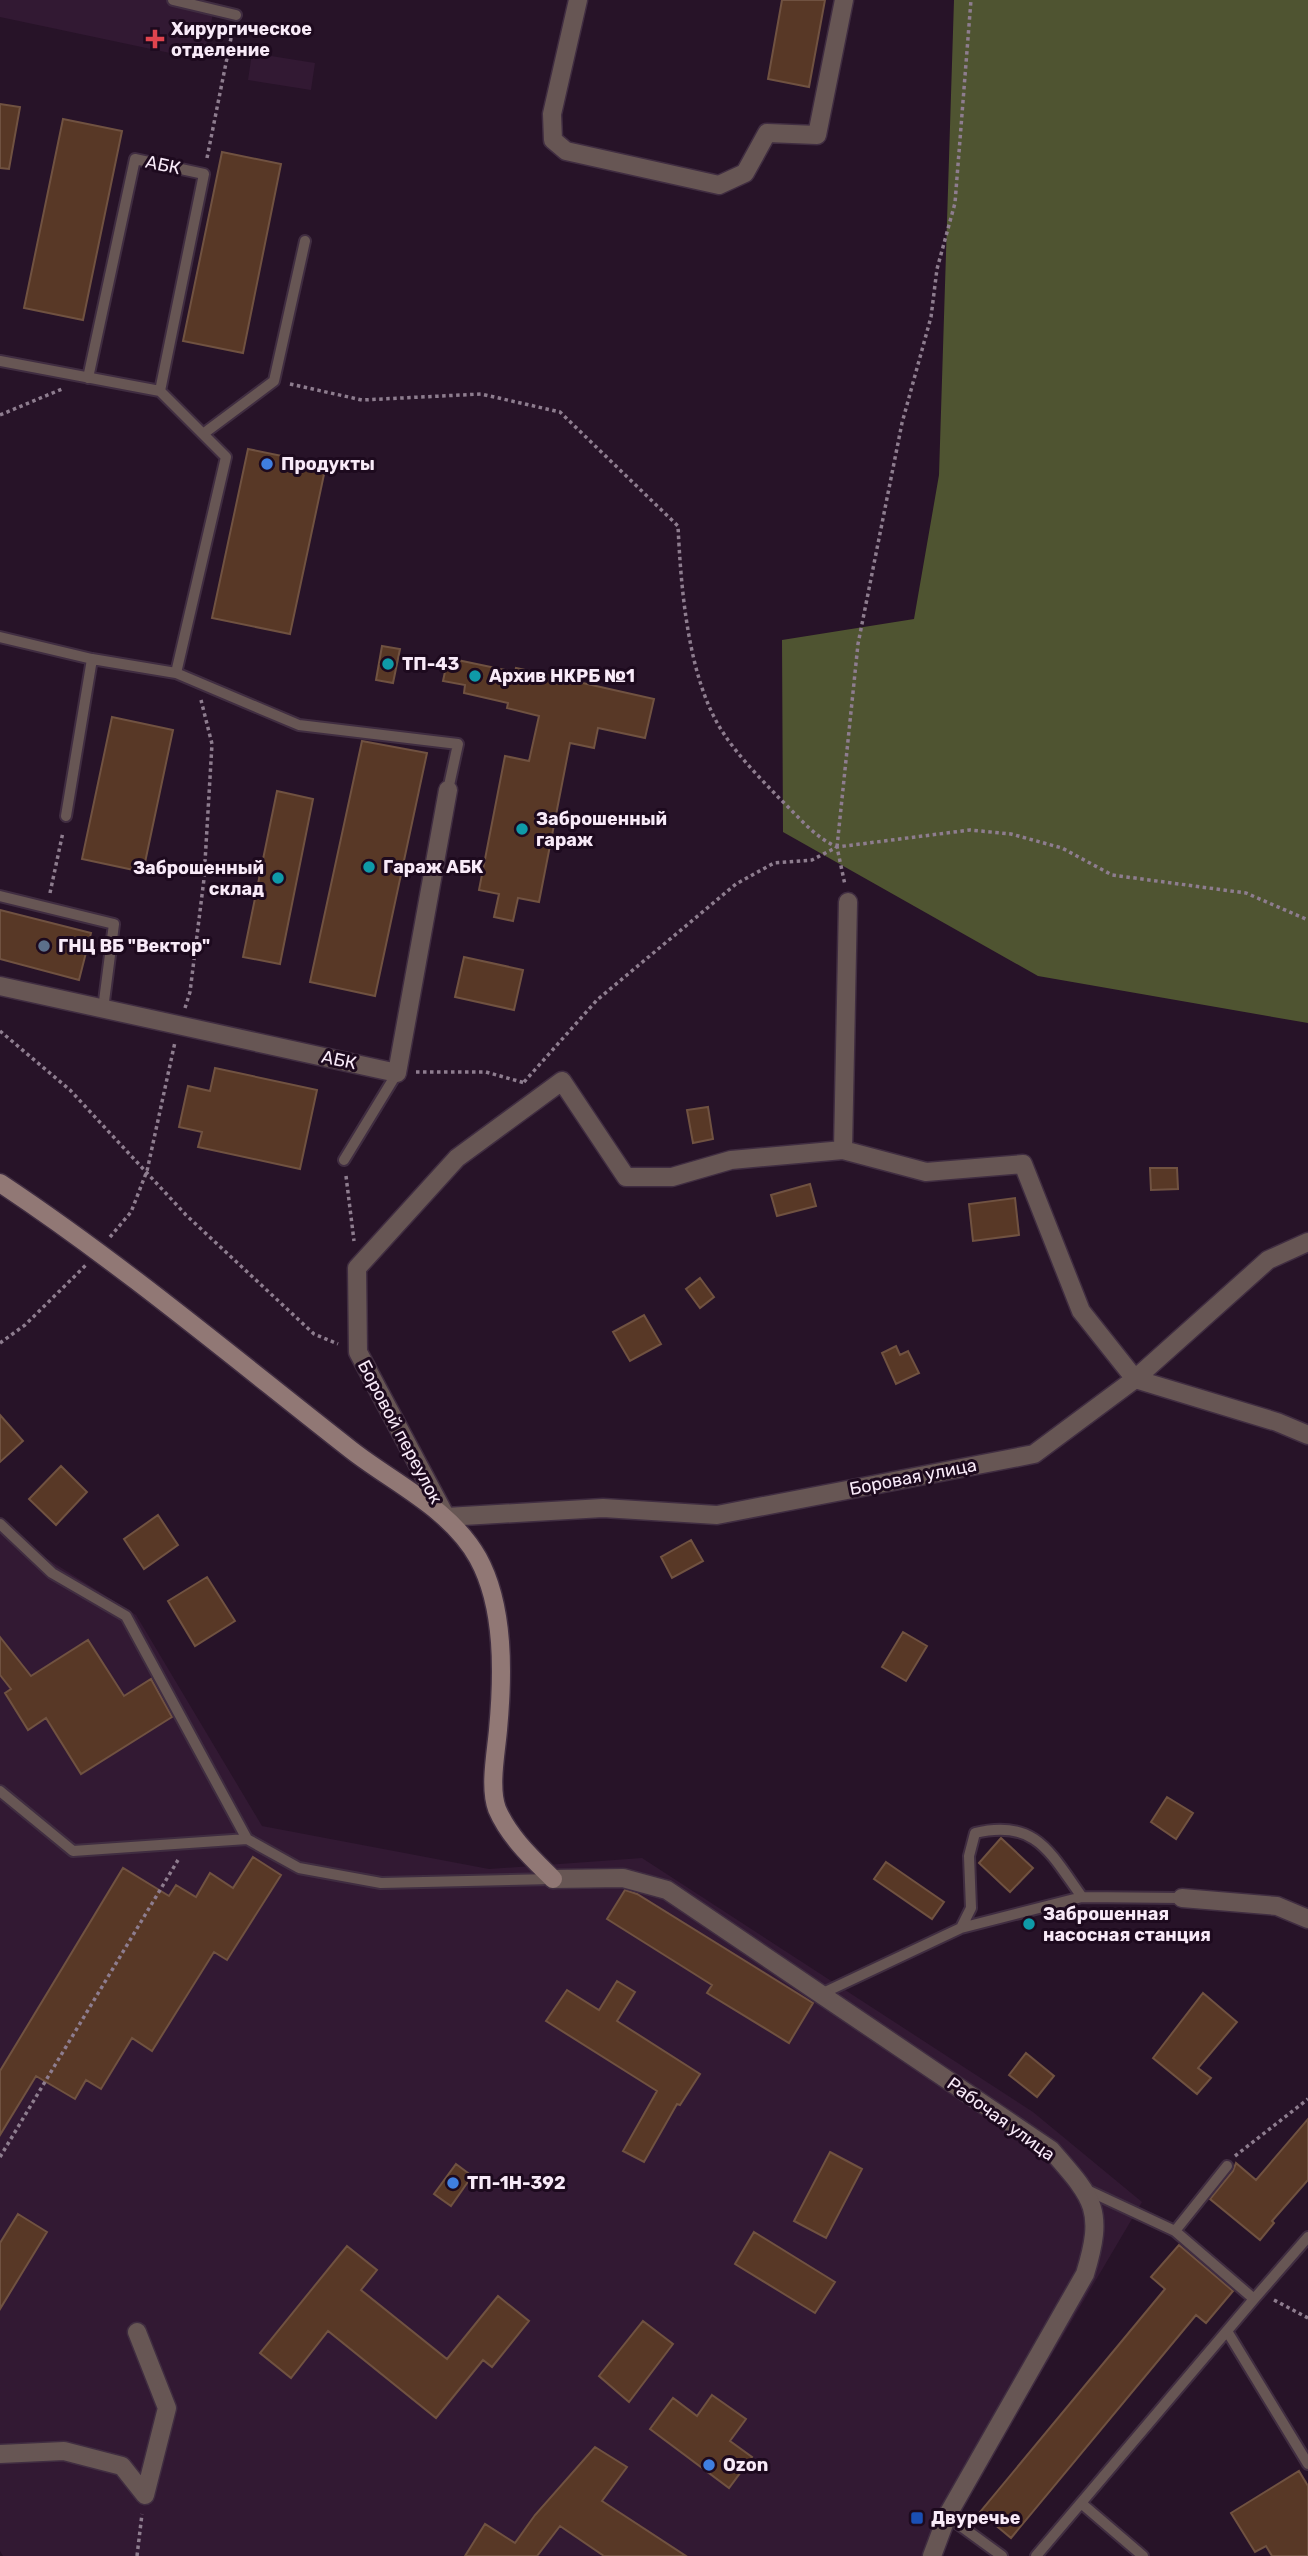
<svg xmlns="http://www.w3.org/2000/svg" width="1308" height="2556" font-family="Rubik,sans-serif">
	<style>
		.built { fill: #321933 }
		.forest { fill: #4f5431 }
		.building { fill: #583826; stroke: #705241; stroke-width: 2 }
		.lines { fill: none; stroke-linecap: round; stroke-linejoin: round }
		.lane-casing { stroke: #402d41; stroke-width: 14 }
		.street-casing { stroke: #402d41; stroke-width: 21 }
		.secondary-casing { stroke: #402d41; stroke-width: 21 }
		.path { stroke: #8e7d8f; stroke-width: 3.5; stroke-dasharray: 3.5 3.5; stroke-linecap: butt }
		.lane { stroke: #675654; stroke-width: 10 }
		.street { stroke: #675654; stroke-width: 18 }
		.secondary { stroke: #917875; stroke-width: 18 }
		.health-dot { fill: #e0444e; stroke: #1d0a1e; stroke-width: 2.5 }
		.shop-dot { fill: #3f7fe0; stroke: #1d0a1e; stroke-width: 2.5 }
		.culture-dot { fill: #0f9aa8; stroke: #1d0a1e; stroke-width: 2.5 }
		.service-dot { fill: #5c6f8a; stroke: #1d0a1e; stroke-width: 2.5 }
		.transit-dot { fill: #1a4fb4; stroke: #1d0a1e; stroke-width: 2.5 }
		.labels { text-anchor: middle; dominant-baseline: central; stroke-width: 6; stroke-linejoin: round; paint-order: stroke }
		.poi-label { font-size: 18px; font-weight: bold; fill: #f8eaf8; stroke: #1d0a1e; text-anchor: start }
		.street-label { font-size: 18px; fill: #f8eaf8; stroke: #1d0a1e }
	</style>
	<rect width="100%" height="100%" fill="#271328"/>
	<path class="built" d="M0 0H173L214 9 203 60 0 17Z
		M252 53 315 63 311 90 248 80Z
		M0 1529 136 1615 262 1826 489 1869 642 1858 1033 2112 1142 2202 944 2537 937 2556H3L0 2551Z"/>
	<path class="forest" d="M954 0H1308V1023L1038 976 783 832 782 640 914 619 939 475Z"/>
	<path class="building" d="M782 0H825L809 87 768 79Z
		M0 104 20 107 9 169 0 168Z
		M63 119 122 131 83 320 24 308Z
		M222 152 281 164 243 353 183 341Z
		M248 449 326 465 290 634 212 618Z
		M382 646 400 649 393 683 376 680Z
		M448 658 515 672 516 668 654 699 645 738 598 728 594 748 570 743 539 902 518 898 513 921 494 917 499 894 479 890 505 756 529 761 539 716 507 708 508 703 464 693 465 685 443 681Z
		M112 717 173 730 143 872 82 859Z
		M362 741 427 753 375 996 310 982Z
		M277 791 313 799 280 964 243 957Z
		M0 910 91 933 79 980 0 959Z
		M464 957 523 970 514 1010 455 997Z
		M215 1068 317 1090 300 1169 198 1147 202 1132 179 1127 188 1086 210 1091Z
		M708 1107 713 1139 693 1143 687 1110Z
		M1150 1168H1177L1178 1189 1151 1190Z
		M810 1184 816 1206 777 1216 771 1195Z
		M1015 1198 1019 1235 973 1241 969 1204Z
		M700 1278 714 1297 700 1308 686 1289Z
		M644 1315 661 1344 630 1361 613 1332Z
		M896 1346 900 1355 908 1351 919 1373 896 1384 882 1353Z
		M0 1415 23 1441 0 1462Z
		M61 1466 87 1492 56 1525 29 1499Z
		M158 1515 178 1545 144 1569 124 1539Z
		M691 1540 703 1561 672 1578 661 1557Z
		M207 1577 235 1621 195 1646 168 1601Z
		M903 1632 927 1646 906 1681 882 1667Z
		M0 1637 31 1676 88 1640 124 1696 151 1679 172 1717 81 1774 46 1718 28 1730 5 1693 11 1689 0 1675Z
		M1167 1797 1193 1813 1176 1839 1151 1822Z
		M1001 1838 1033 1868 1010 1892 979 1863Z
		M253 1857 281 1875 227 1960 214 1952 152 2051 132 2038 101 2089 86 2080 75 2099 36 2076 0 2135V2071L123 1868 169 1896 176 1885 196 1897 210 1873 233 1888Z
		M886 1862 944 1902 932 1919 874 1879Z
		M625 1890 637 1894 813 2003 789 2043 707 1993 712 1985 607 1919Z
		M617 1981 635 1992 617 2021 700 2074 680 2105 677 2104 644 2162 623 2151 657 2091 546 2021 567 1990 599 2010Z
		M1203 1993 1237 2022 1198 2068 1211 2078 1197 2094 1153 2058Z
		M1026 2053 1054 2076 1037 2097 1009 2075Z
		M1308 2119V2180L1272 2221 1274 2223 1260 2240 1210 2199 1233 2171 1236 2163 1256 2180Z
		M830 2152 862 2169 826 2238 794 2221Z
		M456 2164 472 2176 451 2206 434 2194Z
		M18 2214 47 2232 0 2309V2243Z
		M754 2232 835 2282 815 2313 735 2264Z
		M1179 2245 1233 2291 1206 2323 1196 2315 1011 2538 980 2512 1165 2289 1151 2277Z
		M347 2246 377 2270 361 2290 447 2359 498 2296 529 2321 492 2367 483 2360 436 2418 328 2331 291 2378 260 2353Z
		M643 2321 673 2344 629 2402 599 2376Z
		M712 2395 746 2419 730 2441 752 2457 729 2488 650 2429 673 2398 697 2416Z
		M595 2447 627 2467 602 2501 686 2556H604L560 2526 537 2556H465L485 2524 515 2543 535 2515Z
		M1299 2471 1308 2486V2556H1272L1266 2546 1255 2552 1231 2513Z"/>
	<g class="lines">
		<defs>
			<path id="lane" d="M173 0 236 15
				M0 361 160 391 204 174 135 159 88 378
				M160 391 226 457 176 673
				M203 434 274 381 305 241
				M0 637 92 659 176 673 299 725 458 744 448 790
				M66 816 92 659
				M0 896 114 924 103 1009
				M344 1160 397 1073
				M0 1524 52 1573 126 1616 247 1839 299 1868 381 1883 553 1879
				M0 1791 73 1851 247 1839
				M961 1928 1082 1897 1182 1898
				M821 1994 961 1928 971 1908 969 1856 975 1833C1036 1818 1051 1854 1082 1897
				M1087 2190 1175 2231 1227 2166
				M1254 2299 1308 2237
				M1227 2331 1308 2464
				M1081 2503 1143 2556
				M947 2516 1002 2556
				M1036 2556 1254 2299 1175 2231"/>
			<path id="street" d="M578 0 552 114 553 140 566 151 719 185 745 173 767 133 817 135 844 0
				M0 986 397 1073 448 790
				M843 1150 848 902
				M1308 1242 1268 1260 1135 1379 1034 1454 717 1515 603 1508 446 1517 358 1352 357 1268 457 1158 562 1081 626 1177H672L731 1160 843 1150 926 1172 1023 1164 1081 1311 1135 1379 1277 1422 1308 1435
				M553 1879 623 1878 667 1890 1051 2150C1093 2198 1105 2209 1085 2274L947 2516 932 2556
				M1182 1898 1277 1906 1308 1919
				M0 2454 64 2451 122 2466 145 2495 167 2408 137 2332"/>
			<path id="secondary" d="M0 1183C122 1264 235 1359 350 1449 393 1483 450 1508 478 1558 505 1607 503 1676 498 1730 496 1753 489 1787 497 1809 509 1837 532 1858 553 1879"/>
		</defs>
		<use href="#lane" class="lane-casing"/>
		<use href="#street" class="street-casing"/>
		<use href="#secondary" class="secondary-casing"/>
		<path class="path" d="M207 158 233 28
			M290 384 362 400 481 394 560 412 678 526C681 589 688 681 724 734 739 757 761 779 780 799 798 816 814 837 837 847L845 885
			M0 415 62 389
			M837 847 858 644 902 423 931 317 937 269 955 203 971 0
			M50 893 63 832
			M185 1008 190 992 204 879 212 744 201 700
			M0 1031 70 1090 186 1215 314 1334 338 1344
			M416 1072H486L525 1083
			M524 1082 597 1000 736 884 774 863 812 860 837 847 970 830 1011 834 1062 848 1112 875 1246 893 1308 920
			M346 1176 354 1241
			M110 1237 131 1212 147 1171 175 1042
			M0 1343 25 1325 86 1265
			M1235 2156 1308 2099
			M0 2157 178 1860
			M1274 2300 1308 2318
			M137 2556 142 2514"/>
		<use href="#lane" class="lane"/>
		<use href="#street" class="street"/>
		<use href="#secondary" class="secondary"/>
	</g>
	<path class="health-dot" d="M151.5 28.5h7v7h7v7h-7v7h-7v-7h-7v-7h7z"/>
	<g class="shop-dot">
		<circle cx="267" cy="464" r="7"/>
		<circle cx="453" cy="2183" r="7"/>
		<circle cx="709" cy="2465" r="7"/>
	</g>
	<g class="culture-dot">
		<circle cx="388" cy="664" r="7"/>
		<circle cx="475" cy="676" r="7"/>
		<circle cx="522" cy="829" r="7"/>
		<circle cx="369" cy="867" r="7"/>
		<circle cx="278" cy="878" r="7"/>
		<circle cx="1029" cy="1924" r="7"/>
	</g>
	<circle class="service-dot" cx="44" cy="946" r="7"/>
	<rect class="transit-dot" x="910" y="2511" width="14" height="14" rx="3.5"/>
	<g class="labels">
		<g class="poi-label">
			<text x="171" y="29">Хирургическое<tspan x="171" dy="21">отделение</tspan></text>
			<text x="281" y="464">Продукты</text>
			<text x="402" y="664">ТП-43</text>
			<text x="489" y="676">Архив НКРБ №1</text>
			<text x="536" y="819">Заброшенный<tspan x="536" dy="21">гараж</tspan></text>
			<text x="383" y="867">Гараж АБК</text>
			<text x="264" y="868" text-anchor="end">Заброшенный<tspan x="264" dy="21">склад</tspan></text>
			<text x="58" y="946">ГНЦ ВБ "Вектор"</text>
			<text x="1043" y="1914">Заброшенная<tspan x="1043" dy="21">насосная станция</tspan></text>
			<text x="467" y="2183">ТП-1Н-392</text>
			<text x="723" y="2465">Ozon</text>
			<text x="931" y="2518">Двуречье</text>
		</g>
		<g class="street-label">
			<text transform="translate(163 165) rotate(12)">АБК</text>
			<text transform="translate(339 1060) rotate(12)">АБК</text>
			<text transform="translate(400 1432) rotate(62)">Боровой переулок</text>
			<text transform="translate(913 1477) rotate(-11)">Боровая улица</text>
			<text transform="translate(1001 2119) rotate(36)">Рабочая улица</text>
		</g>
	</g>
</svg>
